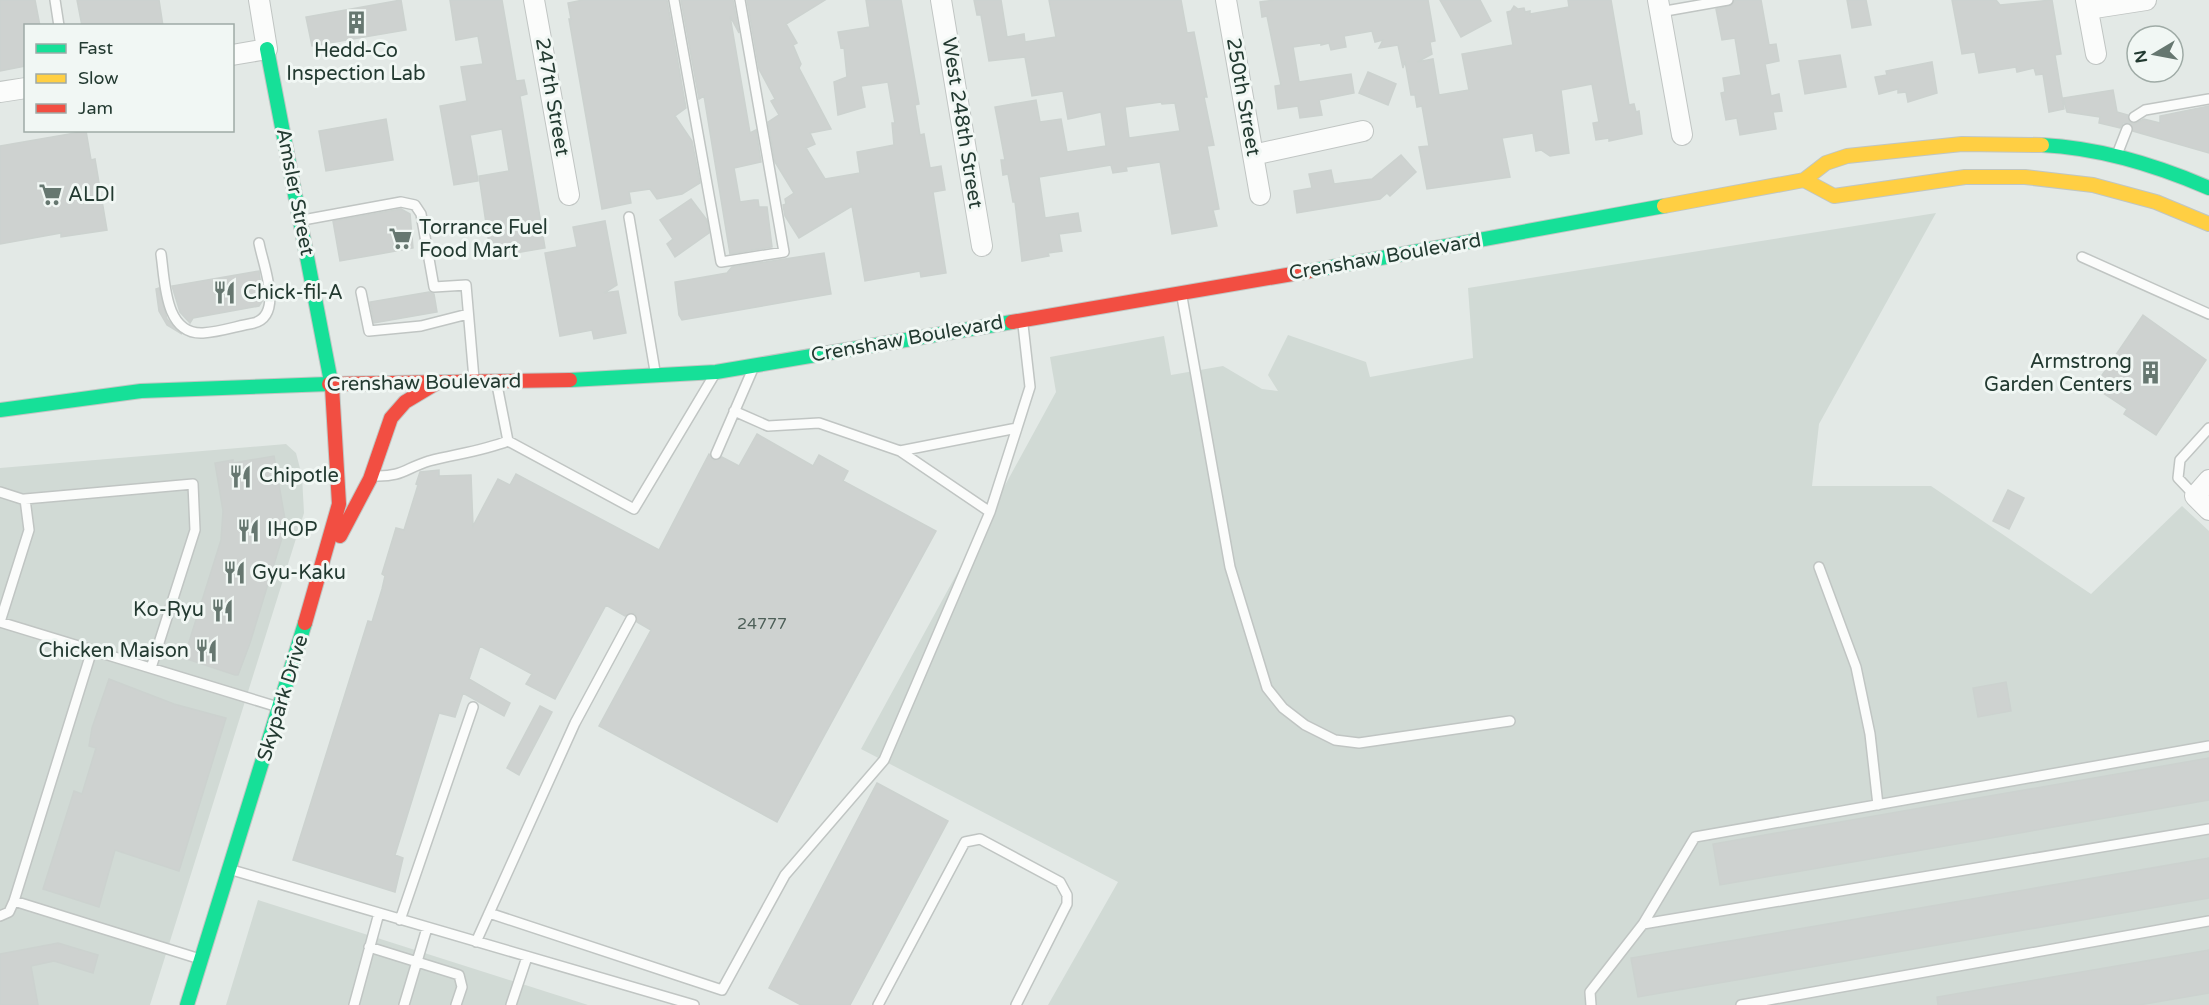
<svg xmlns="http://www.w3.org/2000/svg" width="2209" height="1005" font-family="'Varela Round',sans-serif">
	<style>
		.built { fill: #d1dad5 }
		.building { fill: #ced2d0; stroke: #ccd2cf; stroke-width: 1.5; fill-rule: evenodd }
		.lines { fill: none; stroke-linecap: round; stroke-linejoin: round }
		.lane-casing { stroke: #c0c5c3; stroke-width: 12 }
		.street-casing { stroke: #c0c5c3; stroke-width: 22 }
		.fast-casing { stroke: #c0c6c3; stroke-width: 16 }
		.slow-casing { stroke: #c0c6c3; stroke-width: 16 }
		.jam-casing { stroke: #c0c6c3; stroke-width: 16 }
		.lane { stroke: #fbfcfb; stroke-width: 9 }
		.street { stroke: #fbfcfb; stroke-width: 20 }
		.fast { stroke: #16e098; stroke-width: 14 }
		.slow { stroke: #ffcf43; stroke-width: 14 }
		.jam { stroke: #f24e42; stroke-width: 14 }
		.labels { text-anchor: middle; dominant-baseline: central; stroke-width: 6; stroke-linejoin: round; paint-order: stroke }
		.number-label { font-size: 16px; fill: #4e6059 }
		.poi-label { font-size: 20px; fill: #233a31; stroke: #f1f7f4; text-anchor: start }
		.street-label { font-size: 20px; fill: #233a31; stroke: #f1f7f4 }
	</style>
	<rect width="100%" height="100%" fill="#e3e9e6"/>
	<path class="built" d="M1936 213 1819 424 1812 486H1931L2091 594 2182 506 2209 531V1005H1048L1118 882 861 749 1056 392 1050 357 1164 336 1171 375 1223 366 1262 389 1278 391 1268 375 1288 335 1366 362 1370 377 1473 358 1468 288Z
		M286 444 296 453 302 476 304 513 150 1005H0V468Z
		M258 900 588 1005H226Z"/>
	<path class="building" d="M0 0H35L40 26H26V66L0 71Z
		M77 0H159L163 26H82Z
		M401 0 406 30 312 46 306 17Z
		M450 0H502L516 81 524 80 527 94 520 96 545 248 491 257 479 176 509 171 502 129 470 135 478 181 454 185 440 106 467 101 461 67 483 64 478 36 456 40Z
		M583 0H667L686 108 675 116 692 141 700 183 682 194 657 199 650 189 629 192 631 203 602 209 569 19H571L568 3Z
		M681 0H733L739 33 730 16 750 133 756 130 761 162 734 168 740 202 754 200H758L759 207H767L772 247 730 254 704 96 699 99Z
		M747 0H825L786 24 797 43 793 45 801 64 799 68 831 129 810 133 815 144 806 148 825 179 860 173 857 152 894 145 892 123H895L888 82 861 86 865 107 838 115 834 82 847 77 844 47 841 48 838 32 870 27 866 0H901L919 104 915 105 920 135 924 134 930 168 941 166 945 190 933 192 946 273 921 277 920 271 865 281 852 206 799 238 785 216 783 205 786 204 785 199 794 193 775 162 768 122 779 115 771 101 775 99 759 69Z
		M974 0H1001L1007 37 1024 34 1025 42 1056 37 1049 0H1181L1187 33 1194 32 1207 97H1204L1214 145 1207 146 1219 209 1213 210 1217 226 1172 234 1160 162 1126 167 1127 171 1113 173 1111 165 1039 177 1045 218 1078 213 1081 231 1059 234 1062 251 1048 253 1049 256 1022 261 1015 202H1013L1008 174 1003 175 1001 160H1005L995 107 1036 100 1040 122 1061 119 1067 152 1106 146 1101 112 1068 119 1063 91 1032 96 1025 57 989 61 981 15H977ZM1161 102 1162 104 1175 103 1180 131 1129 138 1125 107Z
		M1275 0H1428L1435 41 1430 42 1432 54 1417 62 1433 59 1439 95 1469 90 1462 54 1513 45 1507 12 1511 11 1514 6 1518 9 1524 8 1525 12 1530 11V14L1569 7 1568 0H1611L1629 105 1634 104 1636 112 1639 111 1642 134 1609 141V138L1596 140 1593 123 1599 122 1592 84 1561 90 1569 153 1550 156 1541 150 1536 151 1533 133 1502 138 1510 177 1427 189 1419 147 1429 146 1422 106 1417 107 1415 95H1411L1405 61 1403 68 1398 45 1379 48 1383 40 1375 42 1372 31 1344 36 1346 47 1331 50 1329 43 1321 45V43L1293 47 1299 82 1351 74 1354 93 1319 100 1322 115 1300 118 1298 106 1278 109 1275 86 1281 85 1267 16 1262 17 1260 2Z
		M1440 0H1480L1491 21 1461 37Z
		M1735 0H1761L1769 45 1776 44 1779 61 1765 64 1771 96 1779 94 1782 111 1773 112 1776 129 1740 135 1737 118 1726 120 1721 93 1725 92 1723 78 1741 75 1735 38 1722 40 1716 9 1732 5Z
		M1847 0H1866L1871 25 1852 28Z
		M1952 0H1996L2000 5 2052 0 2061 54 2055 55 2064 109 2049 112 2043 74 2036 75 2034 68 2017 72 2016 67 1979 73 1975 52 1962 54Z
		M1840 55 1846 87 1805 94 1799 61Z
		M1932 62 1937 93 1908 102 1906 92 1898 93V89L1879 94 1875 77 1887 75 1886 71Z
		M1368 72 1396 84 1388 105 1359 93Z
		M2113 90 2117 112 2128 115 2129 121 2134 124 2144 119 2160 123V116L2209 106V153L2133 131 2129 123H2123L2120 128 2099 123 2100 117 2067 112 2063 98Z
		M386 119 393 160 326 171 319 131Z
		M86 131 91 160 95 159 107 230 61 237V233L0 244V146Z
		M1401 155 1416 172 1390 196 1387 193 1380 199 1297 213 1294 191 1312 188 1309 174 1331 170 1334 184 1372 179Z
		M691 199 707 220 709 233 675 257 667 244 673 239 660 220Z
		M401 209 410 214 413 248 340 261 333 221Z
		M605 221 617 285 604 293 618 291 626 333 594 339 592 330 560 336 545 253 577 247 573 227Z
		M824 253 831 294 682 320 679 315 675 282 727 273 732 267Z
		M259 271 263 300 259 306 193 318 190 323 180 312 172 286Z
		M159 288 167 319 182 334 167 325 159 311 156 289Z
		M429 292 434 294 437 312 374 323 370 302Z
		M2143 315 2206 360 2156 435 2124 414 2127 409 2094 387Z
		M757 434 813 466 819 455 848 471 843 481 936 531 777 822 599 726 651 630 637 622 635 613 625 616 606 605 555 699 526 684 532 674 480 646 469 679 510 703 504 716 463 693 455 717 439 713 395 855 403 858 395 892 293 860 368 621 372 622 382 589 385 576 382 574 396 528 404 530 418 485 416 484 420 472 439 470V476L471 475 473 526 498 479 510 485 516 474 659 550 709 454 714 460 722 457 739 466Z
		M274 456 286 525 250 643 238 675H235L184 658 221 540 223 511 215 463 233 460V463Z
		M2008 490 2024 498 2009 529 1993 521Z
		M109 679 174 704 226 718 179 871 115 850 99 907 43 889 74 791 82 794 96 748 89 746 92 728Z
		M2006 682 2011 711 1978 717 1973 688Z
		M540 706 552 712 519 775 507 768Z
		M2209 758V800L1720 885 1713 844Z
		M877 783 948 821 850 1005H801L769 988Z
		M2209 858V898L1638 997 1631 958Z
		M58 943 98 955 93 973 54 961 31 966 38 1005H0V954Z
		M2209 950V993L2139 1005H1938L1937 997Z"/>
	<g class="lines">
		<defs>
			<path id="lane" d="M55 0 59 26
				M674 0 721 262 784 252 740 0
				M1660 12 1728 0
				M2134 117 2145 110 2209 99
				M2118 152 2127 129
				M629 217 655 371
				M303 220 401 202 415 205 421 214 434 287 466 285 474 379
				M161 254C165 280 164 335 203 333 220 332 237 326 254 323 284 315 263 265 259 243
				M2082 257 2209 314
				M361 292 369 331 421 326 468 314
				M1182 297 1230 567 1267 688 1283 708 1305 725 1335 740 1359 743 1510 721
				M497 385 508 441
				M1017 428 1030 387 1023 325
				M900 451 1017 428 990 512
				M716 454 752 371
				M375 476C402 477 406 468 429 461 456 454 482 451 508 441L634 509 713 377
				M0 492 25 500
				M2195 496 2178 478 2180 460 2209 428
				M1819 567 1856 667 1870 734 1878 805
				M0 622 29 530 25 499 193 484 195 530 151 668
				M0 622 278 707
				M2209 746 1695 837 1643 924 2209 829
				M232 870 694 1005
				M14 901 200 959
				M489 913 722 990 785 875 884 760 990 512 900 451 819 423 768 426 734 411
				M0 916 9 912 14 901 92 650
				M400 920 473 707
				M476 942 575 723 631 619
				M369 947 459 975 462 987 456 1005
				M354 1005 379 913
				M404 1005 427 928
				M511 1005 527 957
				M878 1005 965 842 980 839 1060 882 1067 895V904L1016 1005
				M1591 1005 1590 992 1643 924
				M1741 1005 2209 921"/>
			<path id="street" d="M534 0 569 195
				M941 0 982 246
				M1226 0 1260 195
				M1658 0 1682 135
				M2086 0 2096 54
				M2088 9 2146 0
				M232 55 267 49 259 0
				M0 92 26 88
				M1253 155 1363 131
				M2209 480 2195 496 2209 510"/>
			<path id="fast" d="M267 49 332 387
				M2042 145C2100 148 2156 165 2209 188
				M1310 271 1664 206
				M570 380 716 372 1012 322
				M0 410 141 391 329 384
				M187 1005 305 623"/>
			<path id="slow" d="M1804 180 1834 196 1965 177H2025L2093 185 2156 202 2209 224
				M1664 206 1804 180 1826 163 1847 156 1962 144 2042 145"/>
			<path id="jam" d="M1012 322 1310 271
				M329 384 570 380
				M340 536 370 479 391 418 405 402 435 384
				M305 623 339 504 332 387"/>
		</defs>
		<use href="#lane" class="lane-casing"/>
		<use href="#street" class="street-casing"/>
		<use href="#fast" class="fast-casing"/>
		<use href="#slow" class="slow-casing"/>
		<use href="#jam" class="jam-casing"/>
		<use href="#lane" class="lane"/>
		<use href="#street" class="street"/>
		<use href="#fast" class="fast"/>
		<use href="#slow" class="slow"/>
		<use href="#jam" class="jam"/>
	</g>
	<defs>
		<symbol id="building-bare" viewBox="-9 -9 18 18"><path d="M-4-6H4V6H1V3H-1V6H-4ZM-2.5-4.3h1.7v1.8h-1.7ZM.8-4.3h1.7v1.8H.8ZM-2.5-1h1.7V.8h-1.7ZM.8-1h1.7V.8H.8Z" fill="#667770" stroke="#f1f7f4" stroke-width="2.5" paint-order="stroke"/></symbol>
		<symbol id="supermarket-bare" viewBox="-9 -9 18 18"><path d="M-6-5.5h2.5l.6 2H6L4.5 2H-2.5L-4.4-4H-6ZM-1.5 3.2a1.3 1.3 0 1 0 .1 0ZM3 3.2a1.3 1.3 0 1 0 .1 0Z" fill="#667770" stroke="#f1f7f4" stroke-width="2.5" paint-order="stroke"/></symbol>
		<symbol id="restaurant-bare" viewBox="-9 -9 18 18"><path d="M-5-6h1v4h1v-4h1v4h1v-4h1v5L-1.5 .5V6h-2V.5L-5-1ZM5-6V6H3V1.5H1.5Q1.5-4 5-6Z" fill="#667770" stroke="#f1f7f4" stroke-width="2.5" paint-order="stroke"/></symbol>
	</defs>
	<g fill-rule="evenodd">
		<use href="#building-bare" x="340" y="6" width="33" height="33"/>
		<use href="#supermarket-bare" x="34" y="178" width="33" height="33"/>
		<use href="#supermarket-bare" x="384" y="222" width="33" height="33"/>
		<use href="#restaurant-bare" x="208" y="276" width="33" height="33"/>
		<use href="#building-bare" x="2134" y="356" width="33" height="33"/>
		<use href="#restaurant-bare" x="224" y="460" width="33" height="33"/>
		<use href="#restaurant-bare" x="232" y="514" width="33" height="33"/>
		<use href="#restaurant-bare" x="218" y="556" width="33" height="33"/>
		<use href="#restaurant-bare" x="206" y="594" width="33" height="33"/>
		<use href="#restaurant-bare" x="190" y="634" width="33" height="33"/>
	</g>
	<g class="labels">
		<g class="number-label">
			<text x="762" y="624">24777</text>
		</g>
		<g class="poi-label">
			<text x="356" y="51" text-anchor="middle">Hedd-Co<tspan x="356" dy="23">Inspection Lab</tspan></text>
			<text x="68" y="195">ALDI</text>
			<text x="419" y="228">Torrance Fuel<tspan x="419" dy="23">Food Mart</tspan></text>
			<text x="243" y="293">Chick-fil-A</text>
			<text x="2132" y="362" text-anchor="end">Armstrong<tspan x="2132" dy="23">Garden Centers</tspan></text>
			<text x="259" y="476">Chipotle</text>
			<text x="267" y="530">IHOP</text>
			<text x="252" y="573">Gyu-Kaku</text>
			<text x="204" y="610" text-anchor="end">Ko-Ryu</text>
			<text x="189" y="651" text-anchor="end">Chicken Maison</text>
		</g>
		<g class="street-label">
			<text transform="translate(552 97) rotate(80)">247th Street</text>
			<text transform="translate(1243 97) rotate(80)">250th Street</text>
			<text transform="translate(962 123) rotate(81)">West 248th Street</text>
			<text transform="translate(295 192) rotate(79)">Amsler Street</text>
			<text transform="translate(1385 257) rotate(-10)">Crenshaw Boulevard</text>
			<text transform="translate(907 339) rotate(-10)">Crenshaw Boulevard</text>
			<text transform="translate(424 383) rotate(-1)">Crenshaw Boulevard</text>
			<text transform="translate(283 698) rotate(-73)">Skypark Drive</text>
		</g>
	</g>
	<rect x="24" y="24" width="210" height="108" fill="#f1f7f4" stroke="#9faba6" stroke-width="1.5"/>
	<rect x="36" y="44" width="30" height="9" fill="#16e098" stroke="#9faba6" stroke-width="1.5"/>
	<text x="78" y="54" font-size="18" fill="#233a31">Fast</text>
	<rect x="36" y="74" width="30" height="9" fill="#ffcf43" stroke="#9faba6" stroke-width="1.5"/>
	<text x="78" y="84" font-size="18" fill="#233a31">Slow</text>
	<rect x="36" y="104" width="30" height="9" fill="#f24e42" stroke="#9faba6" stroke-width="1.5"/>
	<text x="78" y="114" font-size="18" fill="#233a31">Jam</text>
	<g transform="translate(2155 54) rotate(260)"><circle r="28" fill="#f1f7f4" stroke="#9faba6" stroke-width="1.5"/>
	<path d="M0-4.5L10 22L0 15L-10 22Z" fill="#667770"/>
	<text y="-9" font-size="16" font-weight="bold" text-anchor="middle" fill="#233a31">N</text>
	</g>
</svg>
